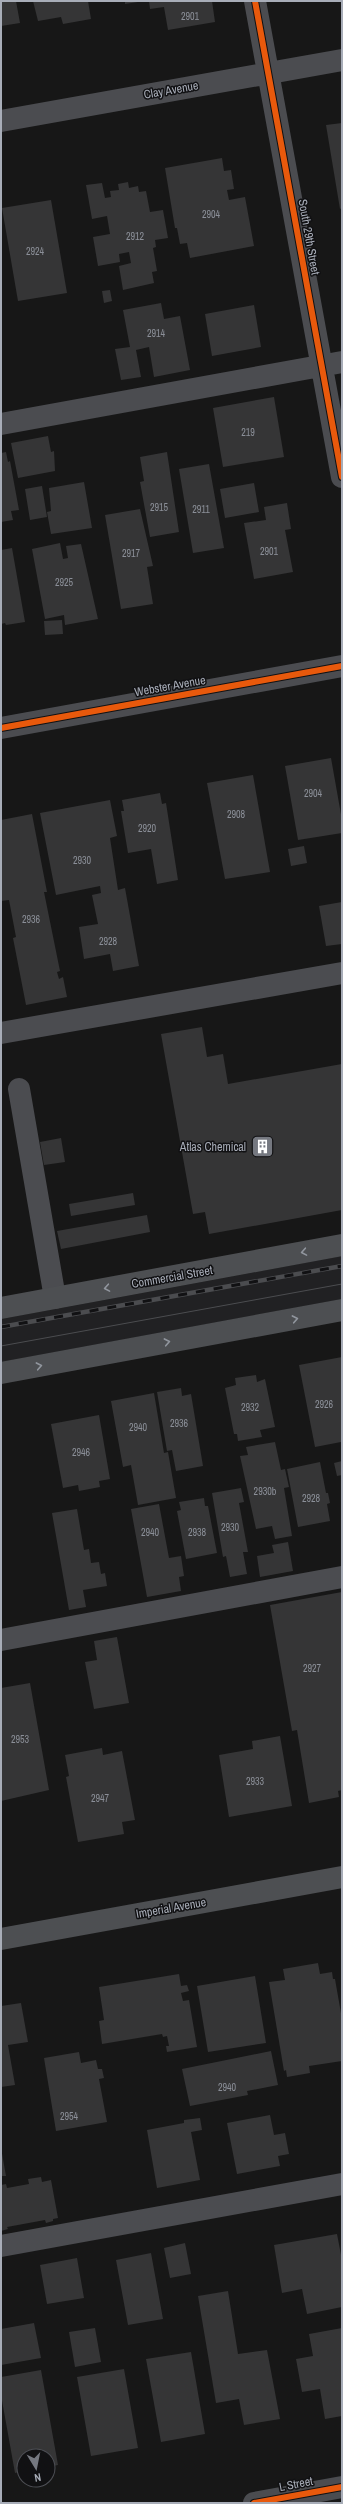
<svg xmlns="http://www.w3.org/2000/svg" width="343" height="2504" font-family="'Archivo Narrow',sans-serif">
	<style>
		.built { fill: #212123 }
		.building { fill: #353536 }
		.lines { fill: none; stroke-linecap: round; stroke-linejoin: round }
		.minor { stroke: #4b4c50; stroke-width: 22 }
		.major { stroke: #4d4f52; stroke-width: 22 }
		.tram { stroke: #4b4c4f; stroke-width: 1 }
		.rail-casing { stroke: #4b4c4f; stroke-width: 4.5 }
		.rail { stroke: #111113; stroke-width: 3; stroke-dasharray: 9; stroke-linecap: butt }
		.cycleway-casing { stroke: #111113; stroke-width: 8 }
		.cycleway { stroke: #e8590c; stroke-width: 6 }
		.oneway { stroke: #91969e }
		.labels { text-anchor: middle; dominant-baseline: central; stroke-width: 3; stroke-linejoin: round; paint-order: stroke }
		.number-label { font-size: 10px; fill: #8b8f98 }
		.street-label { font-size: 12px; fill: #a8adb8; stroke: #111113 }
		.poi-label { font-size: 12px; fill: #a8adb8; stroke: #111113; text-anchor: end }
	</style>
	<rect width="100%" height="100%" fill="#171717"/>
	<path class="built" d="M342 1256V1299L1 1362V1319Z"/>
	<path class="building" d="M1 1H16L20 23 1 26Z
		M33 1H88L91 19 63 24 61 17 38 21Z
		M125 1H138V2L125 4Z
		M149 1H212L215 22 168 30 164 7 150 9Z
		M342 123V208L340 209 326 125Z
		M222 158 224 171 231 170 234 189 227 190 229 200 245 197 254 246 190 258 187 243 180 244 177 228H175L165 168Z
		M128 182 129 188 138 186 139 192 146 191 150 212 163 210 168 238 155 240 156 247 153 248 157 271 152 272 154 283 123 290 119 266 131 263 129 252 119 254 120 262 98 266 93 237 110 234 107 216 92 219 86 185 102 183 105 198 111 197 110 191 119 190 118 184Z
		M51 200 67 293 18 301 2 208Z
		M110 290 112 301 104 303 102 291Z
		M161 303 164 319 180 316 190 370 154 377 149 347 136 350 141 377 121 380 115 349 130 347 123 310Z
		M254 305 261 347 212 356 205 314Z
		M274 397 284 457 223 467 213 408Z
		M48 436 51 452 54 451 55 471 18 478 11 443Z
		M6 452 8 462 10 461 19 510 11 511 13 520 1 522V453Z
		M167 452 179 532 150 537 140 482 144 481 140 457Z
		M209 464 224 548 193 553 179 469Z
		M84 482 92 528 51 534 47 512 51 511 49 488Z
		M254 483 259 512 225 518 220 489Z
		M42 486 47 517 30 520 25 489Z
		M287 503 291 529 285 530 293 572 254 579 244 523 266 520 264 507Z
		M140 509 153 566 147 567 153 604 121 609 105 515Z
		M60 543 63 559 68 558 66 546 81 544 98 619 65 625 64 615 45 619 32 549Z
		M12 548 25 622 6 625 5 623 1 624V550Z
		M62 620 63 634 45 635 44 621Z
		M331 758 342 820V833L298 840 285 766Z
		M253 775 270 872 225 879 207 783Z
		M160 793 162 804 166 803 178 880 157 884 151 849 128 853 121 811H124L122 800Z
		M110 800 117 836 110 838 118 890 125 888 139 966 113 971 110 954 84 959 79 927 98 924 92 895 101 893 100 886 56 895 40 813Z
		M32 814 47 892H44L60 971 57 972 59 979 63 977 67 997 26 1005 13 938 16 937 9 900 1 901V820Z
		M304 846 307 863 291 866 288 849Z
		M342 902V944L326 946 319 906Z
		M202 1027 207 1057 223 1054 228 1084 342 1064V1210L209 1234 205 1212 193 1214 161 1034Z
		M61 1138 65 1162 44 1165 40 1142Z
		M133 1193 135 1205 71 1216 69 1204Z
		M147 1215 150 1232 61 1249 57 1231Z
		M342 1357V1445L341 1442 315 1447 299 1365Z
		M256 1375 257 1382 265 1379 275 1427 260 1430 262 1437 238 1441 237 1434H234L225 1388 236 1385 235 1378Z
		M181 1388 182 1396 191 1394 203 1466 176 1471 172 1450 167 1451 157 1392Z
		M154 1393 164 1453 168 1452 176 1498 138 1505 131 1465 123 1467 111 1401Z
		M99 1415 110 1479 99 1481 100 1487 79 1491 78 1485 63 1488 51 1424Z
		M275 1442 281 1470 285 1469 289 1487 284 1488 292 1536 275 1539 272 1526 256 1529 240 1456 248 1455 246 1447Z
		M342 1461V1475L337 1476 334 1463Z
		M320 1462 326 1493H328L330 1503 327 1504 330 1521 298 1527 287 1469Z
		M241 1488 244 1502 239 1503 248 1552H243L247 1574 230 1577 226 1556 223 1557 212 1493Z
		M204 1498 205 1506H208L217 1553 186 1559 177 1511 181 1510 179 1502Z
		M159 1504 169 1558 181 1556 184 1576 179 1577 181 1591 147 1597 131 1509Z
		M77 1509 84 1550 89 1549 91 1563 99 1562 101 1574 105 1573 107 1586 83 1590 86 1607 69 1610 52 1513Z
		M288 1542 293 1571 260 1577 257 1556 274 1553 272 1545Z
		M342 1592V1790L338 1791 339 1797 309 1803 297 1730 292 1731 270 1605Z
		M117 1637 129 1703 94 1709 85 1662 97 1660 94 1641Z
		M30 1683 49 1790 1 1801V1688Z
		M280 1736 292 1806 229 1817 219 1755 253 1749 252 1741Z
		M102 1748 103 1755 122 1751 135 1820 122 1822 124 1834 78 1842 66 1777 69 1776 65 1755Z
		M318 1963 320 1974 332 1972 333 1979H335L342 2019V2061L309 2066 310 2073 287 2077 286 2070 284 2071 269 1982 285 1980 283 1969Z
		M179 1974 181 1986 187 1985 189 1991 181 1993 183 2001 189 2000 197 2047 167 2052 166 2046H169L167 2036 163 2037 162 2034 102 2044 99 2021 104 2020 99 1987Z
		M255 1976 266 2043 208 2052 197 1986Z
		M21 2003 28 2042 8 2045 15 2085 1 2087V2006Z
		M271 2051 278 2085 247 2091 248 2095 190 2106 182 2069Z
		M79 2052 81 2063 96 2060 98 2069H102L104 2078 99 2079 107 2122 56 2131 44 2058Z
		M270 2115 274 2135 285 2133 289 2154 278 2156 280 2166 237 2174 227 2123Z
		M200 2118 202 2130 191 2132 200 2180 157 2188 147 2130 184 2123V2120Z
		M1 2148 6 2176H1Z
		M41 2177 42 2182 51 2180 58 2218 53 2219V2221L46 2223 45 2220 7 2227 8 2229 1 2231V2185L6 2184 7 2188 29 2184 28 2179Z
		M337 2234 342 2260V2307L307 2314 302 2289 282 2293 274 2245Z
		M185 2243 191 2274 170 2278 164 2248Z
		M151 2253 163 2319 128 2325 116 2260Z
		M77 2258 84 2298 47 2304 40 2265Z
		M228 2291 238 2354 267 2350 280 2419 244 2425 239 2399 216 2403 198 2296Z
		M34 2323 41 2358 1 2365V2329Z
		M95 2328 101 2362 75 2367 69 2332Z
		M342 2328V2416L325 2419 320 2389 302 2392 296 2359 313 2356 309 2334Z
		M191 2352 205 2434 161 2442 146 2359Z
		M124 2369 138 2448 91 2456 77 2377Z
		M41 2370 58 2465 48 2467V2456H24V2471L15 2473 1 2395V2377Z"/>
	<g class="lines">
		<path class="minor" d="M255 1 342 477
			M1 121 342 60
			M1 424 342 362
			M1 728 342 666
			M1 1033 342 973
			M19 1089 55 1298
			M1 1640 342 1577
			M1 2246 342 2184
			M254 2503 342 2487"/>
		<path class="major" d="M1 1308 342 1245
			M1 1373 342 1310
			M1 1939 342 1877"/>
		<path class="tram" d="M1 1346 342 1284"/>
		<defs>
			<path id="rail" d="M1 1327 342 1266"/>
		</defs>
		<use href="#rail" class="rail-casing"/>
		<use href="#rail" class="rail"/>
		<defs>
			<path id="cycleway" d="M255 1 342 477
				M1 728 342 666
				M254 2503 342 2487"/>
		</defs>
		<use href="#cycleway" class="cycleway-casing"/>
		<use href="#cycleway" class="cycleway"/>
	</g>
	<defs><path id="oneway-chevron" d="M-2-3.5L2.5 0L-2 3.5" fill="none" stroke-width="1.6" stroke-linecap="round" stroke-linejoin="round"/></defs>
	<g class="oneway">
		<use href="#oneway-chevron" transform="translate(304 1252) rotate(170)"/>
		<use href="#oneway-chevron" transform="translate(107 1288) rotate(170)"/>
		<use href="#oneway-chevron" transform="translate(295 1319) rotate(-11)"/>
		<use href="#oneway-chevron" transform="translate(167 1342) rotate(-11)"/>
		<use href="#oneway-chevron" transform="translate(39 1366) rotate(-11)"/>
	</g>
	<defs>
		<symbol id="building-square" viewBox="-11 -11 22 22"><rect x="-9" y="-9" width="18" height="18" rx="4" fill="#757880" stroke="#111113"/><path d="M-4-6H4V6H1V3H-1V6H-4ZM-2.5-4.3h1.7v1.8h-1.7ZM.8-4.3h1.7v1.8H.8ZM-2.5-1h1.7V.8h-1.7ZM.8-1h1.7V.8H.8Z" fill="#fff"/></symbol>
	</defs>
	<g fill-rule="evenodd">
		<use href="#building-square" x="250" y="1134" width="25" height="25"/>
	</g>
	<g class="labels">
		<g class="number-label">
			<text x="190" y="16">2901</text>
			<text x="211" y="214">2904</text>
			<text x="135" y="236">2912</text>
			<text x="35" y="251">2924</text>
			<text x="156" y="333">2914</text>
			<text x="248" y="432">219</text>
			<text x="159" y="507">2915</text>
			<text x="201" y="509">2911</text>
			<text x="269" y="551">2901</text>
			<text x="131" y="553">2917</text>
			<text x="64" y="582">2925</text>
			<text x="313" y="793">2904</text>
			<text x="236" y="814">2908</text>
			<text x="147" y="828">2920</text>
			<text x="82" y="860">2930</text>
			<text x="31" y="919">2936</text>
			<text x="108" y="941">2928</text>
			<text x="324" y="1404">2926</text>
			<text x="250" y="1407">2932</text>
			<text x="179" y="1423">2936</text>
			<text x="138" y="1427">2940</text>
			<text x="81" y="1452">2946</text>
			<text x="265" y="1491">2930b</text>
			<text x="311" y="1498">2928</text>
			<text x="230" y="1527">2930</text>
			<text x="150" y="1532">2940</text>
			<text x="197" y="1532">2938</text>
			<text x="312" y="1668">2927</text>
			<text x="20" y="1739">2953</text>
			<text x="255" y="1781">2933</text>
			<text x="100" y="1798">2947</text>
			<text x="227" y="2087">2940</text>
			<text x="69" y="2116">2954</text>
		</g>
		<g class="street-label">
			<text transform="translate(171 90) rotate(-10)">Clay Avenue</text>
			<text transform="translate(309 237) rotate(80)">South 29th Street</text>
			<text transform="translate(170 686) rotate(-10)">Webster Avenue</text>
			<text transform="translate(172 1277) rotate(-10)">Commercial Street</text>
			<text transform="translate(171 1908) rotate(-10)">Imperial Avenue</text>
			<text transform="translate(296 2484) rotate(-11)">L Street</text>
		</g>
		<g class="poi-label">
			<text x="246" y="1147">Atlas Chemical</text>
		</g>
	</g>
	<rect width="343" height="2504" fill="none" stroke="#a8adb8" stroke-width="4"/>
	<g transform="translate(36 2468) rotate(170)"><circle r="19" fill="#111113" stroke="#4d4f55"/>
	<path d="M0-3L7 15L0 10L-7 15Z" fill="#757880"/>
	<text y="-6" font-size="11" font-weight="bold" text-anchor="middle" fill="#a8adb8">N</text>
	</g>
</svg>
